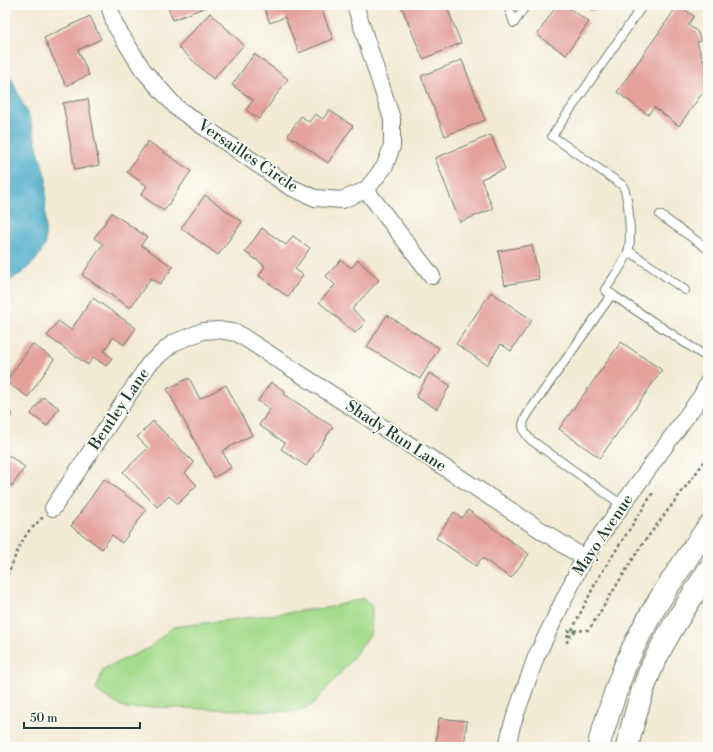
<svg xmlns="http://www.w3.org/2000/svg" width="713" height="752" font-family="'Libre Bodoni',serif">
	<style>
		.green { fill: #a6dc8d; stroke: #628c60 }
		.water { fill: #48aac7; stroke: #34747e }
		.building { fill: #e4a29b }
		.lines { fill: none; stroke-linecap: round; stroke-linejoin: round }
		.service-casing { stroke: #697a6c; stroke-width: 10 }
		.minor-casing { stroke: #697a6c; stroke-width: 18 }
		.primary-casing { stroke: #697a6c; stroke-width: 24 }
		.path { stroke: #697a6c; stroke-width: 2.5; stroke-dasharray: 3 3; stroke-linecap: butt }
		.service { stroke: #fff; stroke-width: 8 }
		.minor { stroke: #fff; stroke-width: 16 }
		.primary { stroke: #fff; stroke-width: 22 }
		.labels { text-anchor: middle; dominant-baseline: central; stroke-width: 3.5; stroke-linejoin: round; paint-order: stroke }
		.street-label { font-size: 16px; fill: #1f3d34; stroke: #fdfcf7 }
	</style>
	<rect width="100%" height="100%" fill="#fdfcf7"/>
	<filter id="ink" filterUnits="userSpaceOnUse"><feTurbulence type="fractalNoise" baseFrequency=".025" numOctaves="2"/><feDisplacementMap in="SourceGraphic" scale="8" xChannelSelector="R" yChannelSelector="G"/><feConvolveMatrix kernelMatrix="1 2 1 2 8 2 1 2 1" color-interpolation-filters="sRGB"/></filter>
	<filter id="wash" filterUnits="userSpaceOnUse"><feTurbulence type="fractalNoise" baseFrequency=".012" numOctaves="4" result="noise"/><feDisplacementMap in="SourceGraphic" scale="16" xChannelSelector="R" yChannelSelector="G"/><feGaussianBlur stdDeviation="0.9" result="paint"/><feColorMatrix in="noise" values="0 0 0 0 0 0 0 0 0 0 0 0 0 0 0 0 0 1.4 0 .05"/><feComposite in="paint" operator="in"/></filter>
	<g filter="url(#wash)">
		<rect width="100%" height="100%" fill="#f2ebd4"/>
		<path class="green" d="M364 598 372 607V621L370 635 344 669 312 705 297 712 150 707 128 709 115 703 96 690 103 669 149 648 173 627 332 607Z"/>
		<path class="water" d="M5 65 30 119 46 179 45 245 36 260 22 273 5 283Z"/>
		<g id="blocks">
			<path class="building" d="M167 5H211L173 20Z
				M263 5H320L333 39 299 53 285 17 270 23Z
				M401 5H446L461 43 423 59Z
				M557 5H564L589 22 566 55 537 35Z
				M585 5H598L594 11Z
				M678 5 694 16 688 25 697 31 701 41 697 42 703 61 707 59 708 63V85L679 126 654 107 648 115 617 92Z
				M210 13 244 45 213 79 178 47Z
				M90 16 101 39 78 50 89 75 66 86 44 38Z
				M254 54 288 79 259 119 246 110 253 100 232 85Z
				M462 60 485 120 445 136 421 76Z
				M88 99 99 165 75 170 63 103Z
				M329 110 353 126 328 163 288 135 301 116 309 122 315 114 323 119Z
				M491 135 505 169 481 179 493 209 460 222 435 158Z
				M148 141 191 171 164 211 141 195 147 186 127 172Z
				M205 195 242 222 218 255 181 228Z
				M112 213 147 237 141 245 173 267 160 284 151 278 130 308 82 275 103 244 94 238Z
				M262 228 286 245 293 236 310 248 295 269 303 275 288 297 259 276 265 266 245 252Z
				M532 245 539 279 505 285 498 251Z
				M341 260 351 268 358 260 379 280 352 309 366 322 355 333 319 302 335 285 326 276Z
				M491 292 532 320 511 351 501 344 487 365 456 344Z
				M93 298 136 328 124 345 113 337 104 351 112 358 106 366 93 357 88 365 47 336 58 321 71 330Z
				M387 315 439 348 420 379 367 347Z
				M621 342 662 370 600 458 559 429Z
				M32 344 54 359 28 397 6 382Z
				M429 373 450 385 437 409 416 397Z
				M189 378 200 399 226 385 252 435 222 451 231 468 214 477 167 389Z
				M271 382 286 392 284 394 333 427 306 466 281 449 285 443 259 425 270 409 258 401Z
				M43 397 59 408 47 426 31 414Z
				M5 409 12 414 5 425Z
				M153 421 194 463 185 473 197 485 178 504 169 496 157 507 123 472 148 448 137 437Z
				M5 453 25 467 12 486 5 481Z
				M104 479 146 510 122 543 112 535 102 549 71 526Z
				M468 510 529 554 511 578 482 558 476 566 436 538 454 512 462 518Z
				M439 718 467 721 464 747H435Z"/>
		</g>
	</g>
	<g filter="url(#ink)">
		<use href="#blocks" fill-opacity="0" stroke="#697a6c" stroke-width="1"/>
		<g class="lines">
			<defs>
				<path id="service" d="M508 5 514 23 526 5
					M643 5 552 136 622 185C629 193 632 241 628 252 624 264 612 279 605 290L708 358
					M660 215 708 249
					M629 251 685 290
					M612 294 531 409C522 422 519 428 531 440L622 505"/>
				<path id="minor" d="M109 5 115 25 143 70 177 108 290 187 315 198 342 200 366 190 385 166 392 146V119L355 5
					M366 190 432 276
					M53 508 149 364 173 343 203 331 218 330 237 333 584 558
					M507 747 512 725 536 657 584 558 702 395 708 382"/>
				<path id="primary" d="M600 747V740C611 707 620 673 636 642 656 601 683 564 708 527
					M627 747C633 722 640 696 650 671 665 636 688 604 708 571"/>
			</defs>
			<use href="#service" class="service-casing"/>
			<use href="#minor" class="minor-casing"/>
			<use href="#primary" class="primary-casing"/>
			<path class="path" d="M5 581 20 545 28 532 43 517
				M572 630 597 580 654 491
				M569 637 574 632 578 631
				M567 643 568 631 588 630 592 625 641 546 708 457"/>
			<use href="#service" class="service"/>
			<use href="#minor" class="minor"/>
			<use href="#primary" class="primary"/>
		</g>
	</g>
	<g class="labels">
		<g class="street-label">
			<text transform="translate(248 156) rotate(34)">Versailles Circle</text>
			<text transform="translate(119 409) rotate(-56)">Bentley Lane</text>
			<text transform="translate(396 436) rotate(33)">Shady Run Lane</text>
			<text transform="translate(603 535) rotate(-56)">Mayo Avenue</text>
		</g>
	</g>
	<rect width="713" height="752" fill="none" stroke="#fdfcf7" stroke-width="20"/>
	<path d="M24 722v6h116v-6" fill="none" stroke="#1f3d34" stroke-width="2"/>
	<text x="30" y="722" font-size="12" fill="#1f3d34" stroke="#fdfcf7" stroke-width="3" paint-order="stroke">50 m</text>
</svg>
